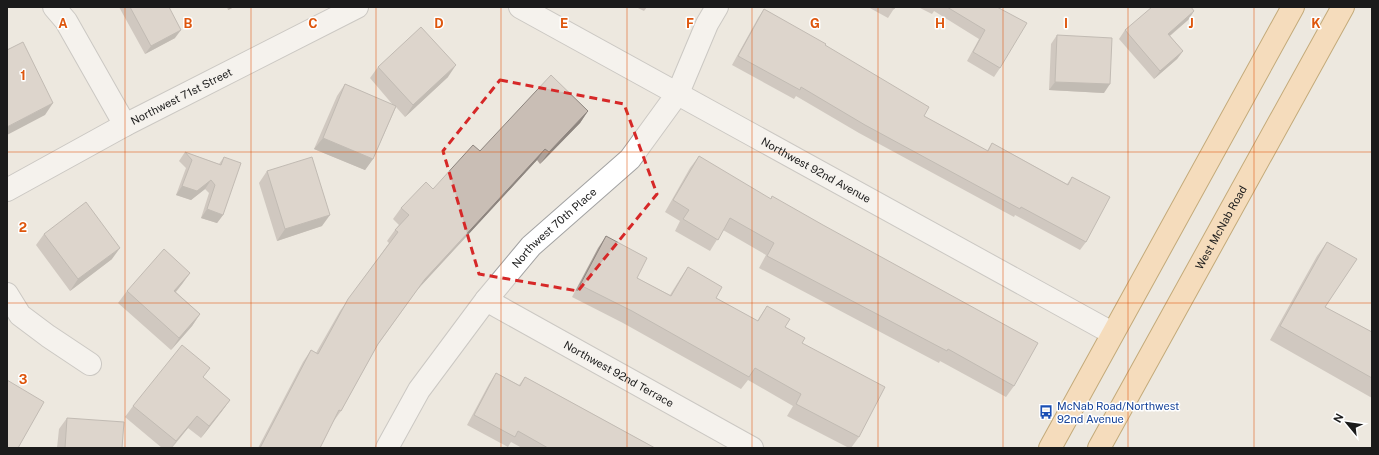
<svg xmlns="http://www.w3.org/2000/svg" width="1379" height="455" font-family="'Public Sans',sans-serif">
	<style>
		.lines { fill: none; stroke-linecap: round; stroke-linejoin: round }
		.minor-casing { stroke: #a2a2a2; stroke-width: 24 }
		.major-casing { stroke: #916000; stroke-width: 24 }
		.minor { stroke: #fff; stroke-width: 22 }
		.major { stroke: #ffcf92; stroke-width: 22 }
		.wall { fill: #ada39c }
		.shaded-wall { fill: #8d857f }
		.building { fill: #c9beb5; stroke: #8d857f }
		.marked { fill: none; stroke: #d62828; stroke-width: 3; stroke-dasharray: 8 5; stroke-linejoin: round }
		.grid { fill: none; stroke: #de560d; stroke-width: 1; stroke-opacity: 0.55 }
		.labels { text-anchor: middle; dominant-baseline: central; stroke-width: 3; stroke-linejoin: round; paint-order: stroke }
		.street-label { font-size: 11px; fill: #1b1b1b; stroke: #fff }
		.transit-label { font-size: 11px; fill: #164399; stroke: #fff; text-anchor: start }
		.grid-label { font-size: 13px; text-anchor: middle; font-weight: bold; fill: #de560d; stroke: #fff; stroke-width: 3; stroke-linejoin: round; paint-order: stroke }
	</style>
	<rect width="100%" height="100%" fill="#ede8df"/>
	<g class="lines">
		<defs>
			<g id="minor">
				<path d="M54 7 66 21 125 125"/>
				<path id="s1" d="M520 7 1112 333"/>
				<path id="s2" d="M7 190 125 125 357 7"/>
				<path d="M7 294 20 315 48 336 90 364"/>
				<path id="s3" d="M486 300 752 448"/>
				<path id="s4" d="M387 448 419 390 486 300 531 246 630 159 678 93 707 24 717 7"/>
			</g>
			<g id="major">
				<path d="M1050 448 1293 7"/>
				<path id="s5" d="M1099 448 1343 7"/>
			</g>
		</defs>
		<use href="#minor" class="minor-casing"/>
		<use href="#major" class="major-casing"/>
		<use href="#minor" class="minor"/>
		<use href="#major" class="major"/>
	</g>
	<path class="wall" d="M119 7H169L175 38 145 54Z
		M227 7H234L228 10Z
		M636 7H647L644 11Z
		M868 7H895L888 18Z
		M918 7H997L1000 68 994 77 967 61 979 39 934 11 932 14Z
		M764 9 825 45 924 116 987 151 992 143 1067 184 1072 177 1086 242 1080 250 1015 215 1014 217 859 133 796 96 794 99 732 65 758 18Z
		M1194 11 1188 20 1170 36 1183 51 1177 59 1154 79 1119 39 1125 30Z
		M1057 35 1104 93 1049 90 1051 44Z
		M378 67 448 77 405 117 396 107 373 159 365 170 314 149 337 96 345 84 393 105 370 78Z
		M588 111 580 123 540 164 537 160 417 290 377 346 341 411 333 422 320 448H258L303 362 311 350 316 353 340 311 389 243 387 241 395 230 399 225 393 219 401 208 433 189 480 151Z
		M185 152 219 164 224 157 223 215 217 223 201 218 209 193 205 189 191 200 176 195 186 168 179 161Z
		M699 156 1014 386 1006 397 940 361 939 363 759 268 766 255 723 230 710 251 675 231 680 221 665 212 690 168Z
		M267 171 322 226 277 241 259 183Z
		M44 234 112 259 70 291 36 245Z
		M606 236 637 278 670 295 680 279 688 267 716 298 757 321 767 306 785 327 802 343 859 437 851 448H849L787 416 793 406 748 380 741 389 623 323 572 297 598 248Z
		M1327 242 1325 307 1372 332V398L1270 340 1317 256Z
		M190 273 182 284 176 292 200 314 192 326 171 350 118 303 127 291Z
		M496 373 519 385 525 377 655 448H522L511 442 508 447 467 425 489 384Z
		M203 377 230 400 222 411 201 438 188 428 172 448H162L125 417 133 406Z
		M67 418 122 448H57L59 429Z"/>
	<path class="shaded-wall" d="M230 7H234L228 10Z
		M1194 11 1188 20 1162 42 1168 34Z
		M181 30 175 38 145 54 151 46Z
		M1183 51 1177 59 1154 79 1160 71Z
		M456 65 448 77 405 117 413 105Z
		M1055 82 1110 84 1104 93 1049 90Z
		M53 103 45 115 7 135V127Z
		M588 111 580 123 540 164 549 152Z
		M323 138 373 159 365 170 314 149Z
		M545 149 537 160 417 290 425 279Z
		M211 180 205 189 191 200 176 195 182 186Z
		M207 209 223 215 217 223 201 218Z
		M330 215 322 226 277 241 285 229Z
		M120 248 112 259 70 291 78 279Z
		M190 273 182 284 166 303 174 291Z
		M200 314 192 326 171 350 179 338Z
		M230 400 222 411 201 438 209 426Z
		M197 416 188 428 171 448 176 441Z"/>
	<path class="building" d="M130 7H169L181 30 151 46Z
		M890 7H895L894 9Z
		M947 7H997L1027 23 1000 68 973 52 985 30Z
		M1152 7H1191L1194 11 1168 34 1183 51 1160 71 1125 30Z
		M764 9 826 44 825 45 929 107 924 116 988 151 992 143 1068 185 1072 177 1110 197 1086 242 1021 207 1020 209 865 125 801 87 800 90 738 56Z
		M421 27 456 65 413 105 378 67Z
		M1057 35 1112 38 1110 84 1055 82Z
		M23 42 53 103 7 127V50Z
		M551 75 588 111 549 152 545 149 425 279 378 344 341 411 339 410 320 448H260L311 350 318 354 348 299 398 232 395 230 409 215 401 208 426 182 433 189 473 145 480 151Z
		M345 84 396 106 373 159 323 138Z
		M185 152 221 165 224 157 241 163 223 215 207 209 215 185 211 180 197 191 182 186 192 160Z
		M699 156 771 199 772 196 823 225 1038 343 1014 386 948 349 947 351 767 256 774 243 730 218 718 240 683 219 689 210 673 200Z
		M312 157 330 215 285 229 267 171Z
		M86 202 120 248 78 279 44 234Z
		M606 236 647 258 637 278 671 296 688 267 722 287 716 298 758 321 767 306 790 319 785 327 805 338 802 343 885 387 859 437 796 404 801 394 755 368 749 377 632 311 580 285Z
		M1327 242 1357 259 1325 307 1372 332V378L1280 326Z
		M164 249 190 273 174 291 200 314 179 338 127 291Z
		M182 345 210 368 203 377 230 400 209 426 197 416 176 441 133 406Z
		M496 373 520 386 525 377 655 448H548L518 431 515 437 474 415Z
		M7 380 44 402 18 448H7Z
		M67 418 124 422 122 448H65Z"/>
	<path d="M0 0H1379V455H0ZM500 80 624 104 657 194 578 291 479 274 443 151Z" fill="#ede8df" fill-opacity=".55" fill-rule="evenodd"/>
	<path class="marked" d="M500 80 624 104 657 194 578 291 479 274 443 151Z"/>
	<path class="grid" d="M125 7V448M251 7V448M376 7V448M501 7V448M627 7V448M752 7V448M878 7V448M1003 7V448M1128 7V448M1254 7V448M7 152H1372M7 303H1372"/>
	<defs>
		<symbol id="bus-bare" viewBox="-9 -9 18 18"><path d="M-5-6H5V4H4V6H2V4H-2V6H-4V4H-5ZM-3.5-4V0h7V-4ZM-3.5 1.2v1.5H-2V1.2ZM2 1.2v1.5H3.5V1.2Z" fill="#1a4fb4" stroke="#fff" stroke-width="2.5" paint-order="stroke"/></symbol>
	</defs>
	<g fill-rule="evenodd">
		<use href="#bus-bare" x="1036" y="402" width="20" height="20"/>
	</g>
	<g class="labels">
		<g class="street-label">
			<text stroke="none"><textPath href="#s2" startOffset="198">Northwest 71st Street</textPath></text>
			<text stroke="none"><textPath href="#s1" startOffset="338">Northwest 92nd Avenue</textPath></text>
			<text stroke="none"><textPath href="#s5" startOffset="252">West McNab Road</textPath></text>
			<text stroke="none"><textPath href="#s4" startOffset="278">Northwest 70th Place</textPath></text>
			<text stroke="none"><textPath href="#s3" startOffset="152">Northwest 92nd Terrace</textPath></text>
		</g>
		<g class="transit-label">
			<text x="1057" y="406">McNab Road/Northwest<tspan x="1057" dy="13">92nd Avenue</tspan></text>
		</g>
	</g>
	<g class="grid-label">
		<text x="63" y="28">A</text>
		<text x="188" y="28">B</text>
		<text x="313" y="28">C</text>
		<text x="439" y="28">D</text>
		<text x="564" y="28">E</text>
		<text x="690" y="28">F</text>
		<text x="815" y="28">G</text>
		<text x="940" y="28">H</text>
		<text x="1066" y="28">I</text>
		<text x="1191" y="28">J</text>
		<text x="1316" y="28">K</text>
		<text x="23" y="80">1</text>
		<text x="23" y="232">2</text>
		<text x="23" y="384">3</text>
	</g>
	<rect width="1379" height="455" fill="none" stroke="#1b1b1b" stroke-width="16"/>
	<g transform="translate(1347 423) rotate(299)" stroke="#ffffff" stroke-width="3" paint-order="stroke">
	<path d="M0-3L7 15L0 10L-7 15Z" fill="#1b1b1b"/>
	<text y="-6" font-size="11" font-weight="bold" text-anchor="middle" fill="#1b1b1b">N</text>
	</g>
</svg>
